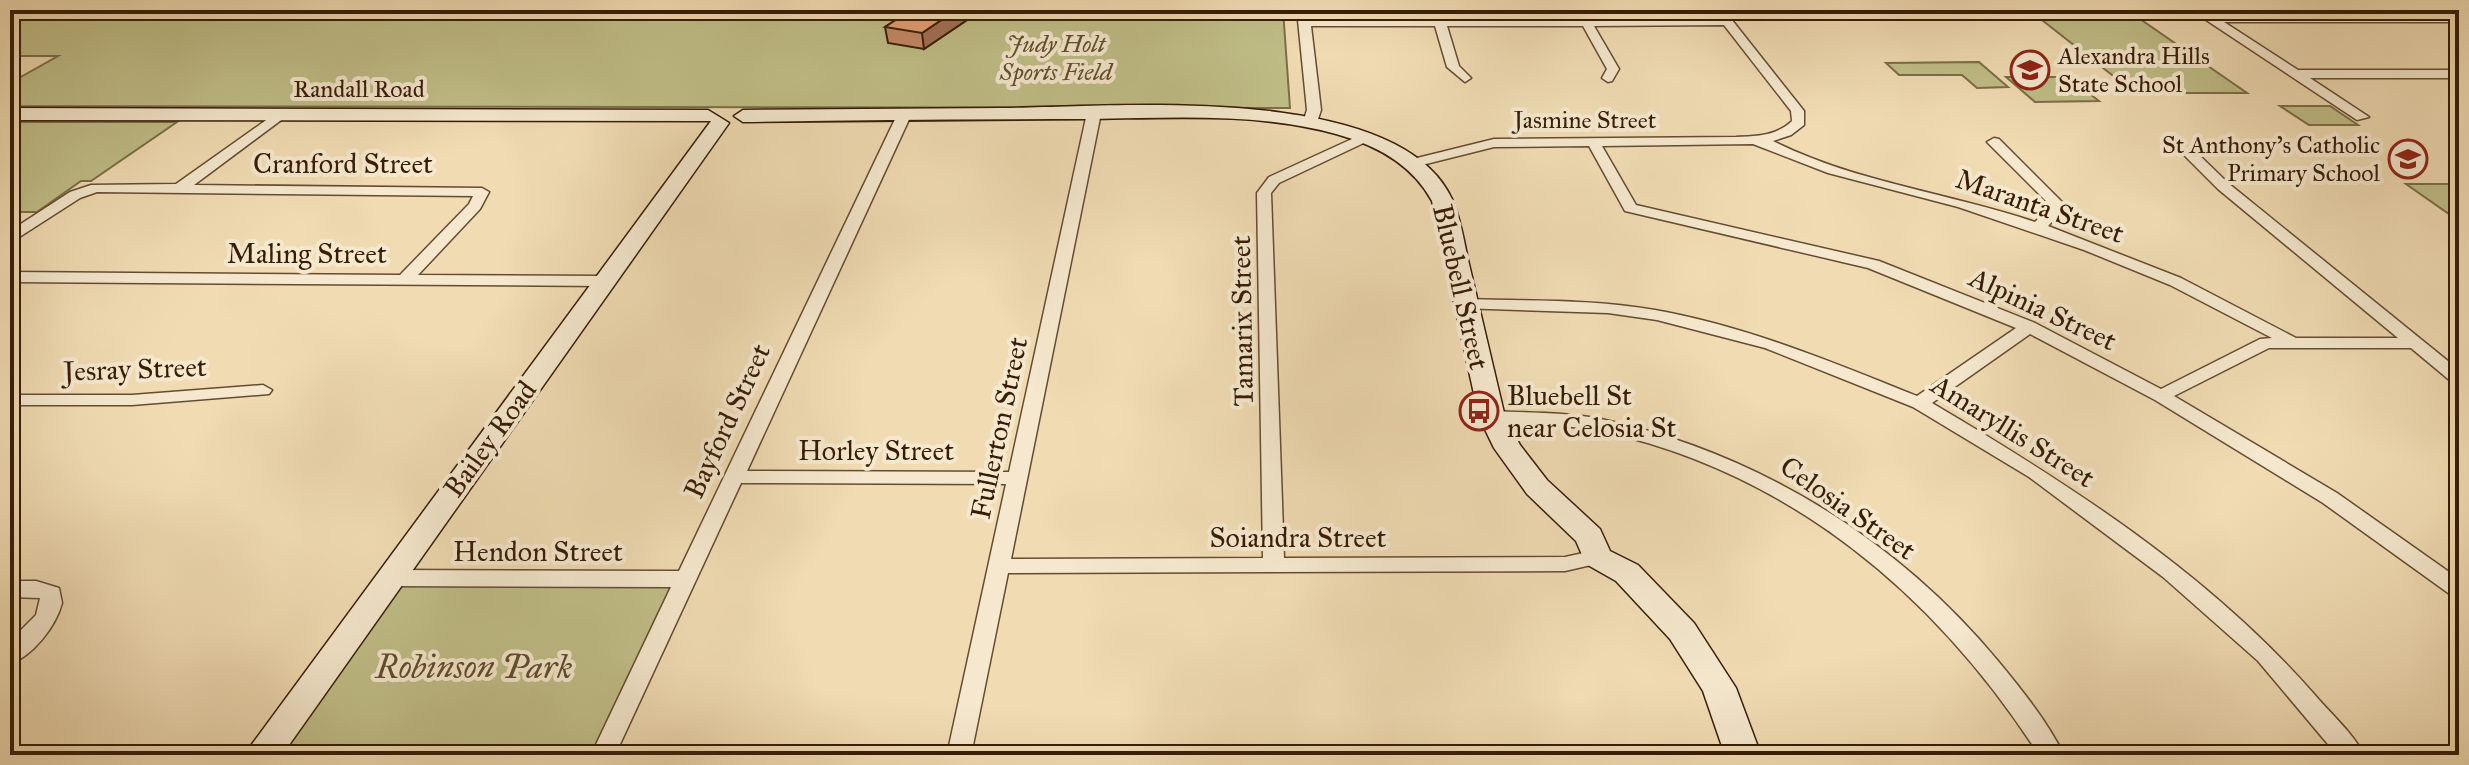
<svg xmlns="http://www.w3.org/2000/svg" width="2469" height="765" font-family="'IM FELL Great Primer',serif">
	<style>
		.green { fill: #c0be88; stroke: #7c6e47; stroke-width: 2 }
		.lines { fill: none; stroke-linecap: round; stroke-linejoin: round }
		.street-casing { stroke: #654c31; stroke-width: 3 }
		.secondary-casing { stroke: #371d06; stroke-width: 3 }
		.street { fill: #f5e8ce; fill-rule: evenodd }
		.secondary { fill: #f5e8ce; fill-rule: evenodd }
		.wall { fill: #c48965; stroke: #371d06; stroke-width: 2 }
		.shaded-wall { fill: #a06f52; stroke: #371d06; stroke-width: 2 }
		.building { fill: #e49f75; stroke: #371d06; stroke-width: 2 }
		.labels { text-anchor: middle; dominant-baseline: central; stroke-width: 8; stroke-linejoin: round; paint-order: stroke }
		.far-park-label { font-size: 24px; font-style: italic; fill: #604d2d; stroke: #f5e8ce }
		.far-poi-label { font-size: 24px; fill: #371d06; stroke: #f5e8ce; text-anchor: start }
		.far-street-label { font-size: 24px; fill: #371d06; stroke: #f5e8ce }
		.street-label { font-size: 28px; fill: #371d06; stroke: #f5e8ce }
		.poi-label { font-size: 28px; fill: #371d06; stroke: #f5e8ce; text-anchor: start }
		.near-park-label { font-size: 34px; font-style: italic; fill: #604d2d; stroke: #f5e8ce }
	</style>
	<rect width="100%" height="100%" fill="#f0dbb3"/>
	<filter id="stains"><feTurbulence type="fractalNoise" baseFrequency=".0025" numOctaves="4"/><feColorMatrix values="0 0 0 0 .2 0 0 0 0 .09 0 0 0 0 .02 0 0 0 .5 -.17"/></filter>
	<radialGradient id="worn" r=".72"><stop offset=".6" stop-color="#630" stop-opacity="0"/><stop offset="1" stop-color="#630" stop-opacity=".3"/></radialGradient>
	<path class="green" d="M23 10H1283L1290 108 10 106V83L58 56H10V16Z
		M2029 10H2127L2247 93H2135Z
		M1979 62 2008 87 1977 88 1962 75H1899L1886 63Z
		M2006 77H2068L2099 101 2035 102Z
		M2280 106H2330L2358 125H2309Z
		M10 122H177L91 181H81L37 212H10Z
		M2406 184H2459V221Z
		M391 578 685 579 603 755H262Z"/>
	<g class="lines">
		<defs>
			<path id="street" d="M1297 10H1309L1310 20 1719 19 1712 10H1724L1804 111V125L1791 135 1773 141C1854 182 1949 193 2035 222L2048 209V203L1987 142 1994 138 1999 139 2062 202 2063 210 2048 226 2181 278 2296 338H2398L2218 189 2183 154 2185 151H2195L2228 183 2459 370V384L2453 383 2411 348H2269L2174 396 2337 493 2459 579V598L2451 595 2323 503 2155 400 2030 334 1932 403C2069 484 2208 573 2314 694 2330 713 2353 733 2364 755H2337L2258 661 2163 577 2029 477 1913 407 1765 348 1657 320 1608 313 1459 308 1457 304 1465 299C1528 301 1593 299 1655 310 1746 326 1832 362 1917 396L2016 328 1868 268 1625 211 1589 146 1494 147 1414 167 1407 163 1409 160 1494 139 1736 137C1757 136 1776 136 1792 121L1791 111 1724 25 1594 26 1619 69 1612 81 1608 82 1602 78 1607 69 1583 26H1447L1459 66 1471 78 1465 82 1447 67 1435 26H1311L1321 110 1317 122 1310 126 1303 122 1307 110ZM1753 144 1828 173 1958 207 2084 250 2170 285 2272 338 2260 339 2161 389 2035 323 1879 261 1636 205 1602 146Z
				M2191 10H2205L2213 16H2459V22H2224L2298 70H2459V78H2310L2369 117 2357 120Z
				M905 109 912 113 747 471 1009 472 1087 113 1094 109 1101 113 1011 559 1263 558 1257 193 1269 177 1365 133 1370 134V140L1279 183 1271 193 1284 558 1565 557 1597 550 1604 552 1608 557 1604 562 1565 571 1008 573 971 755H947L1006 484 741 483 615 755H591L671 587 391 586 383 583 380 578 383 573 391 570 679 571 898 113Z
				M279 111 284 112V118L194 185 482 188 489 192 480 209 418 275 604 276 612 281 604 286 10 282V272L400 275 469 204 473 196 97 192 80 198 10 243V231L70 192 91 185 176 184Z
				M263 385 272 390 269 394 132 405H10V395H132Z
				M1492 411C1528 413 1565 412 1601 419 1756 452 1897 539 1998 661 2022 690 2047 721 2064 755H2039C1936 595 1790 472 1601 431 1563 422 1522 430 1485 421L1483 417Z
				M10 581H36L59 588 62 603C56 626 33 656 10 664V641L36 615 40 598 10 597Z"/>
			<path id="secondary" d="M10 108 708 110 729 123 282 755H244L711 121 10 120Z
				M1002 108C1112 107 1398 81 1452 199 1461 218 1464 243 1469 264 1481 315 1493 366 1505 417L1520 445 1547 480 1600 529 1610 551 1638 565 1694 623 1736 688 1761 755H1725L1703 691 1670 639 1616 581 1586 564 1576 541 1527 494 1494 448 1479 417 1432 201C1412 164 1376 145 1336 134 1256 112 1171 118 1089 119 973 119 858 120 743 122L734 116 743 110Z"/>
		</defs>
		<use href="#street" class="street-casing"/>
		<use href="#secondary" class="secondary-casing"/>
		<use href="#street" class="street"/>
		<use href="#secondary" class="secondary"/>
	</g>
	<path class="wall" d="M893 19 967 20 924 49 888 43 885 27 894 21Z"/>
	<path class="shaded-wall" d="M956 10H966L967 20 924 49 922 33Z"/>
	<path class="building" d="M910 10H956L922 33 885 27 897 19H893Z"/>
	<defs>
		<symbol id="school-ring" viewBox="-11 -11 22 22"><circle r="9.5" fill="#f5e8ce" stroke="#8f2418" stroke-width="1.5"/><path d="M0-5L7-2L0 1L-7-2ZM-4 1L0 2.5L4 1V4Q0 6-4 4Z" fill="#8f2418"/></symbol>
		<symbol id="bus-ring" viewBox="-11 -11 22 22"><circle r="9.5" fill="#f5e8ce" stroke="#8f2418" stroke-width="1.5"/><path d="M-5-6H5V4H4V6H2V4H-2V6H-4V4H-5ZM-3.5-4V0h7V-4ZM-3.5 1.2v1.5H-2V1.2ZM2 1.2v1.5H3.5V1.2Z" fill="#8f2418"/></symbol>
	</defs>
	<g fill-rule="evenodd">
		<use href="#school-ring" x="2008" y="48" width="44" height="44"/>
		<use href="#school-ring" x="2386" y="137" width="44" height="44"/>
		<use href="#bus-ring" x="1457" y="389" width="44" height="44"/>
	</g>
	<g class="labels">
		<g class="far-park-label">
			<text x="1056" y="44">Judy Holt<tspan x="1056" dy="28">Sports Field</tspan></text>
		</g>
		<g class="far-poi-label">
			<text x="2058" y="56">Alexandra Hills<tspan x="2058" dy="28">State School</tspan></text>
			<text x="2380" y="145" text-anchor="end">St Anthony's Catholic<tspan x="2380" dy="28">Primary School</tspan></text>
		</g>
		<g class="far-street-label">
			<text x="359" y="89">Randall Road</text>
			<text x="1585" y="120">Jasmine Street</text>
		</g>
		<g class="street-label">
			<text x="343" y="163">Cranford Street</text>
			<text transform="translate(2040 206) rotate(19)">Maranta Street</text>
			<text x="307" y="253">Maling Street</text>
			<text transform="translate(1461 287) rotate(77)">Bluebell Street</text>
			<text transform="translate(2043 309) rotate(25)">Alpinia Street</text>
			<text transform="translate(1242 321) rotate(-91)">Tamarix Street</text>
			<text transform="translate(135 369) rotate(-2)">Jesray Street</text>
			<text transform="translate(727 421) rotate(-65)">Bayford Street</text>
			<text transform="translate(999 428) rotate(-78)">Fullerton Street</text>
			<text transform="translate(2013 431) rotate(32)">Amaryllis Street</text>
			<text transform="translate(490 439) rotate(-54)">Bailey Road</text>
			<text x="876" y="450">Horley Street</text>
			<text transform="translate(1848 508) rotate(35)">Celosia Street</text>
			<text x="1298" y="537">Soiandra Street</text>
			<text x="538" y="551">Hendon Street</text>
		</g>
		<g class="poi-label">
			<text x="1507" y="395">Bluebell St<tspan x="1507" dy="32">near Celosia St</tspan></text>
		</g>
		<g class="near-park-label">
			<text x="474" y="666">Robinson Park</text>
		</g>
	</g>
	<rect width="2469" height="765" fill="none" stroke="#f0dbb3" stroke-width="40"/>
	<rect x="12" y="12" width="2445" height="741" fill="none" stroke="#371d06" stroke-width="4"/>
	<rect x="20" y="20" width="2429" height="725" fill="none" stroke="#371d06" stroke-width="2"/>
	<rect width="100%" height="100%" filter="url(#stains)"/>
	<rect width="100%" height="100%" fill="url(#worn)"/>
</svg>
